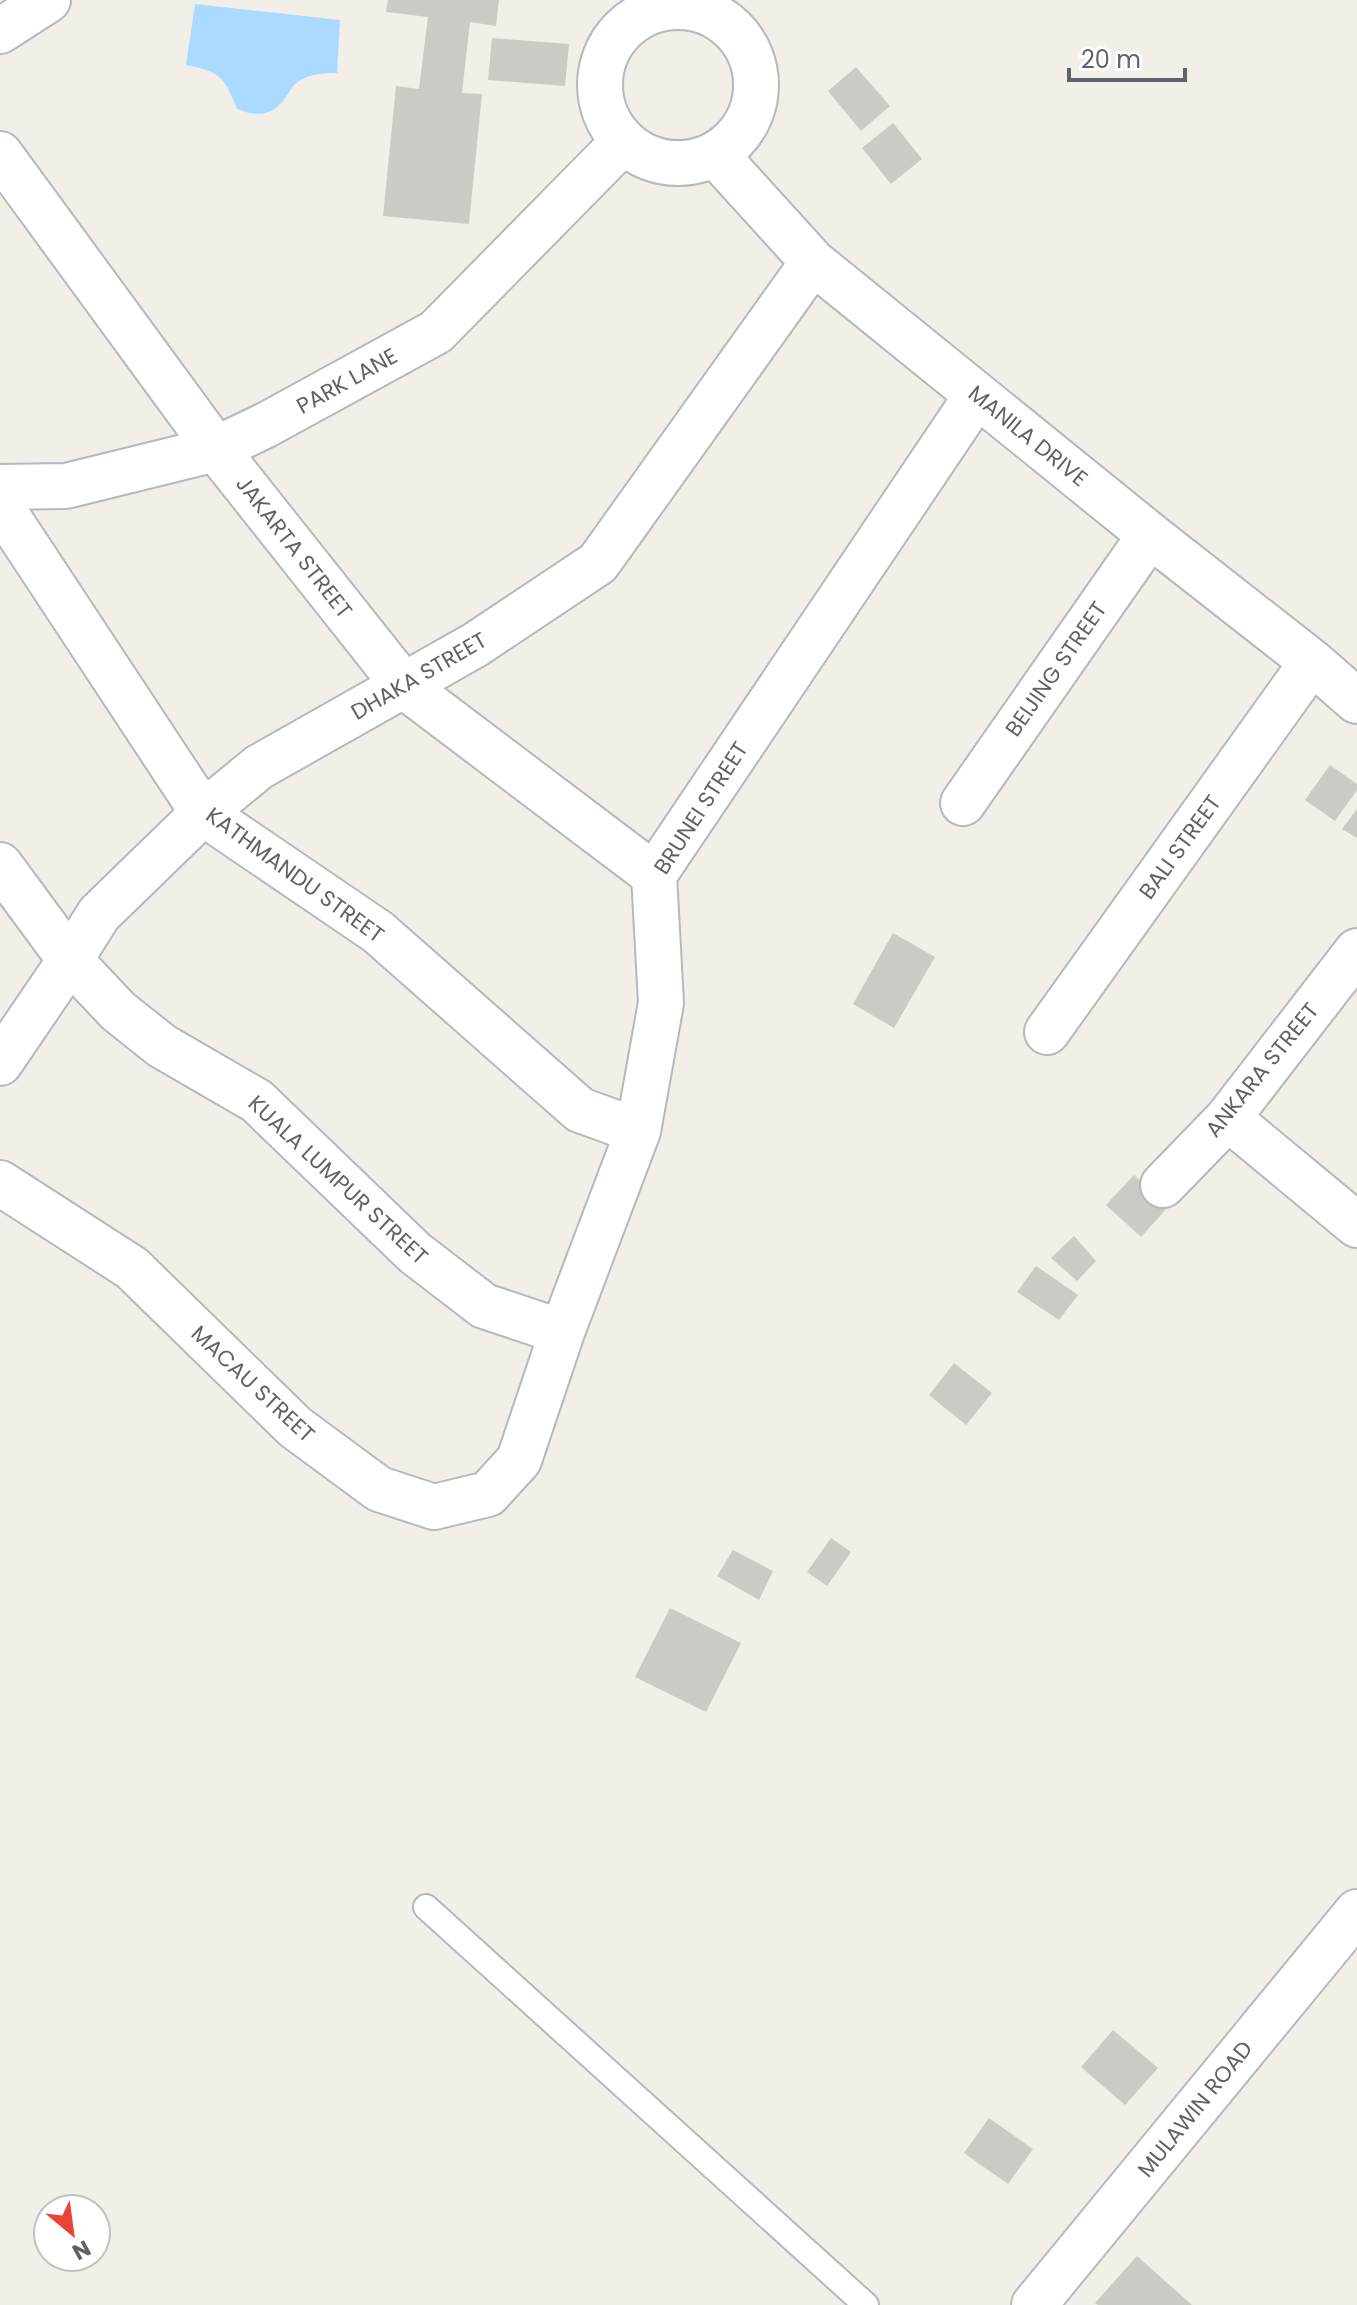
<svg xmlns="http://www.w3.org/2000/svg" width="1357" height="2305" font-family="Poppins,sans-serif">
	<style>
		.water { fill: #aadaff }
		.building { fill: #cccac5 }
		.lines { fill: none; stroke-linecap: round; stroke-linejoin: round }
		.lane-casing { stroke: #b5b8bc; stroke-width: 28 }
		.street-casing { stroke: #b5b8bc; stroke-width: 48 }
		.secondary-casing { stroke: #b6babf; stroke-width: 48 }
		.lane { stroke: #fff; stroke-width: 24 }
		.street { stroke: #fff; stroke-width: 44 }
		.secondary { stroke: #fff; stroke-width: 44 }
		.labels { text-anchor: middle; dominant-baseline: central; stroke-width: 6; stroke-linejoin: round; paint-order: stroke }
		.street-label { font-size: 22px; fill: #5f6368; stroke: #fff }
	</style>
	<rect width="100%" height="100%" fill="#f1efe8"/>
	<path class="water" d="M195 4 340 20 337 73C321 73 306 74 294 85 290 90 287 96 283 101 270 117 254 116 237 109 224 76 220 72 186 65Z"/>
	<path class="building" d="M388 0H499L496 26 470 22 462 93 482 94 469 224 383 216 396 86 419 89 428 17 386 12Z
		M492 38 569 44 565 86 488 80Z
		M856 67 890 106 861 131 828 91Z
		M893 123 922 159 891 184 862 148Z
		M1330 765 1357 784V790L1335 821 1305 800Z
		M1357 809V838L1342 829Z
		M893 933 935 957 894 1028 853 1004Z
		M1134 1175 1169 1206 1141 1237 1106 1205Z
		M1074 1236 1096 1261 1077 1281 1051 1258Z
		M1036 1266 1078 1295 1059 1320 1017 1292Z
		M954 1363 992 1393 966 1425 929 1395Z
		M831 1538 851 1552 827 1586 807 1572Z
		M733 1550 773 1571 759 1600 717 1576Z
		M670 1608 741 1643 706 1712 635 1677Z
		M1113 2030 1158 2068 1125 2105 1081 2067Z
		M989 2118 1033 2149 1008 2184 964 2153Z
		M1137 2256 1192 2305H1098L1095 2303Z"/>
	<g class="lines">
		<defs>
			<path id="lane" d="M426 1907 866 2305"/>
			<path id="street" d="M600 85a78 78 0 1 1 156 0a78 78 0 1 1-156 0Z
				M0 31 48 0
				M0 154 216 449 404 686 654 875
				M715 154 813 262 1150 535 1312 662 1357 701
				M0 487 66 486 216 449 266 425 436 332 623 142
				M0 505 203 813 378 932 580 1110 638 1131
				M963 803 1150 535
				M0 865 70 960 118 1011 162 1046 257 1101 415 1253 484 1306 562 1332
				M1047 1032 1312 662
				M0 1063 70 960 99 914 203 813 259 767 475 645 598 563 813 262
				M1228 1118 1357 1225
				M0 1183 132 1268 295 1427 379 1489 434 1507 488 1494 519 1460 562 1332 638 1131 661 1003 654 875 977 395
				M1163 1185 1228 1118 1357 951"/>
			<path id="secondary" d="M1034 2305 1357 1912"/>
		</defs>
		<use href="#lane" class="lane-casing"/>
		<use href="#street" class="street-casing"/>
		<use href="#secondary" class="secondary-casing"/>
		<use href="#lane" class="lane"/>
		<use href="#street" class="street"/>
		<use href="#secondary" class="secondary"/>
	</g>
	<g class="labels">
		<g class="street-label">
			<text transform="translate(347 381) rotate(-29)">PARK LANE</text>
			<text transform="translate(1028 436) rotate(39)">MANILA DRIVE</text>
			<text transform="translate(294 547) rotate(52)">JAKARTA STREET</text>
			<text transform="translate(1056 669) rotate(-55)">BEIJING STREET</text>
			<text transform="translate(419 676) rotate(-30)">DHAKA STREET</text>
			<text transform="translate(701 808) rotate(-57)">BRUNEI STREET</text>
			<text transform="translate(1180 847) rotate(-54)">BALI STREET</text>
			<text transform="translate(295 875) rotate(36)">KATHMANDU STREET</text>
			<text transform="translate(1262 1070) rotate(-51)">ANKARA STREET</text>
			<text transform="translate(338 1180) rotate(43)">KUALA LUMPUR STREET</text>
			<text transform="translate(253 1384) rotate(43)">MACAU STREET</text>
			<text transform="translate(1195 2109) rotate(-51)">MULAWIN ROAD</text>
		</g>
	</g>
	<g transform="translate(72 2233) rotate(151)"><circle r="38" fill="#ffffff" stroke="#bfc1c3" stroke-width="2"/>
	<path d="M0-6L14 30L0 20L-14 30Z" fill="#ea4335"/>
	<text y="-12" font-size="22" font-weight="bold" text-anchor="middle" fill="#5f6368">N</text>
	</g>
	<path d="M1069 68v12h116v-12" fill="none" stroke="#5f6368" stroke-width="4"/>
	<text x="1081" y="68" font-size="24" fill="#5f6368" stroke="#ffffff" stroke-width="6" paint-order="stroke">20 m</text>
</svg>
